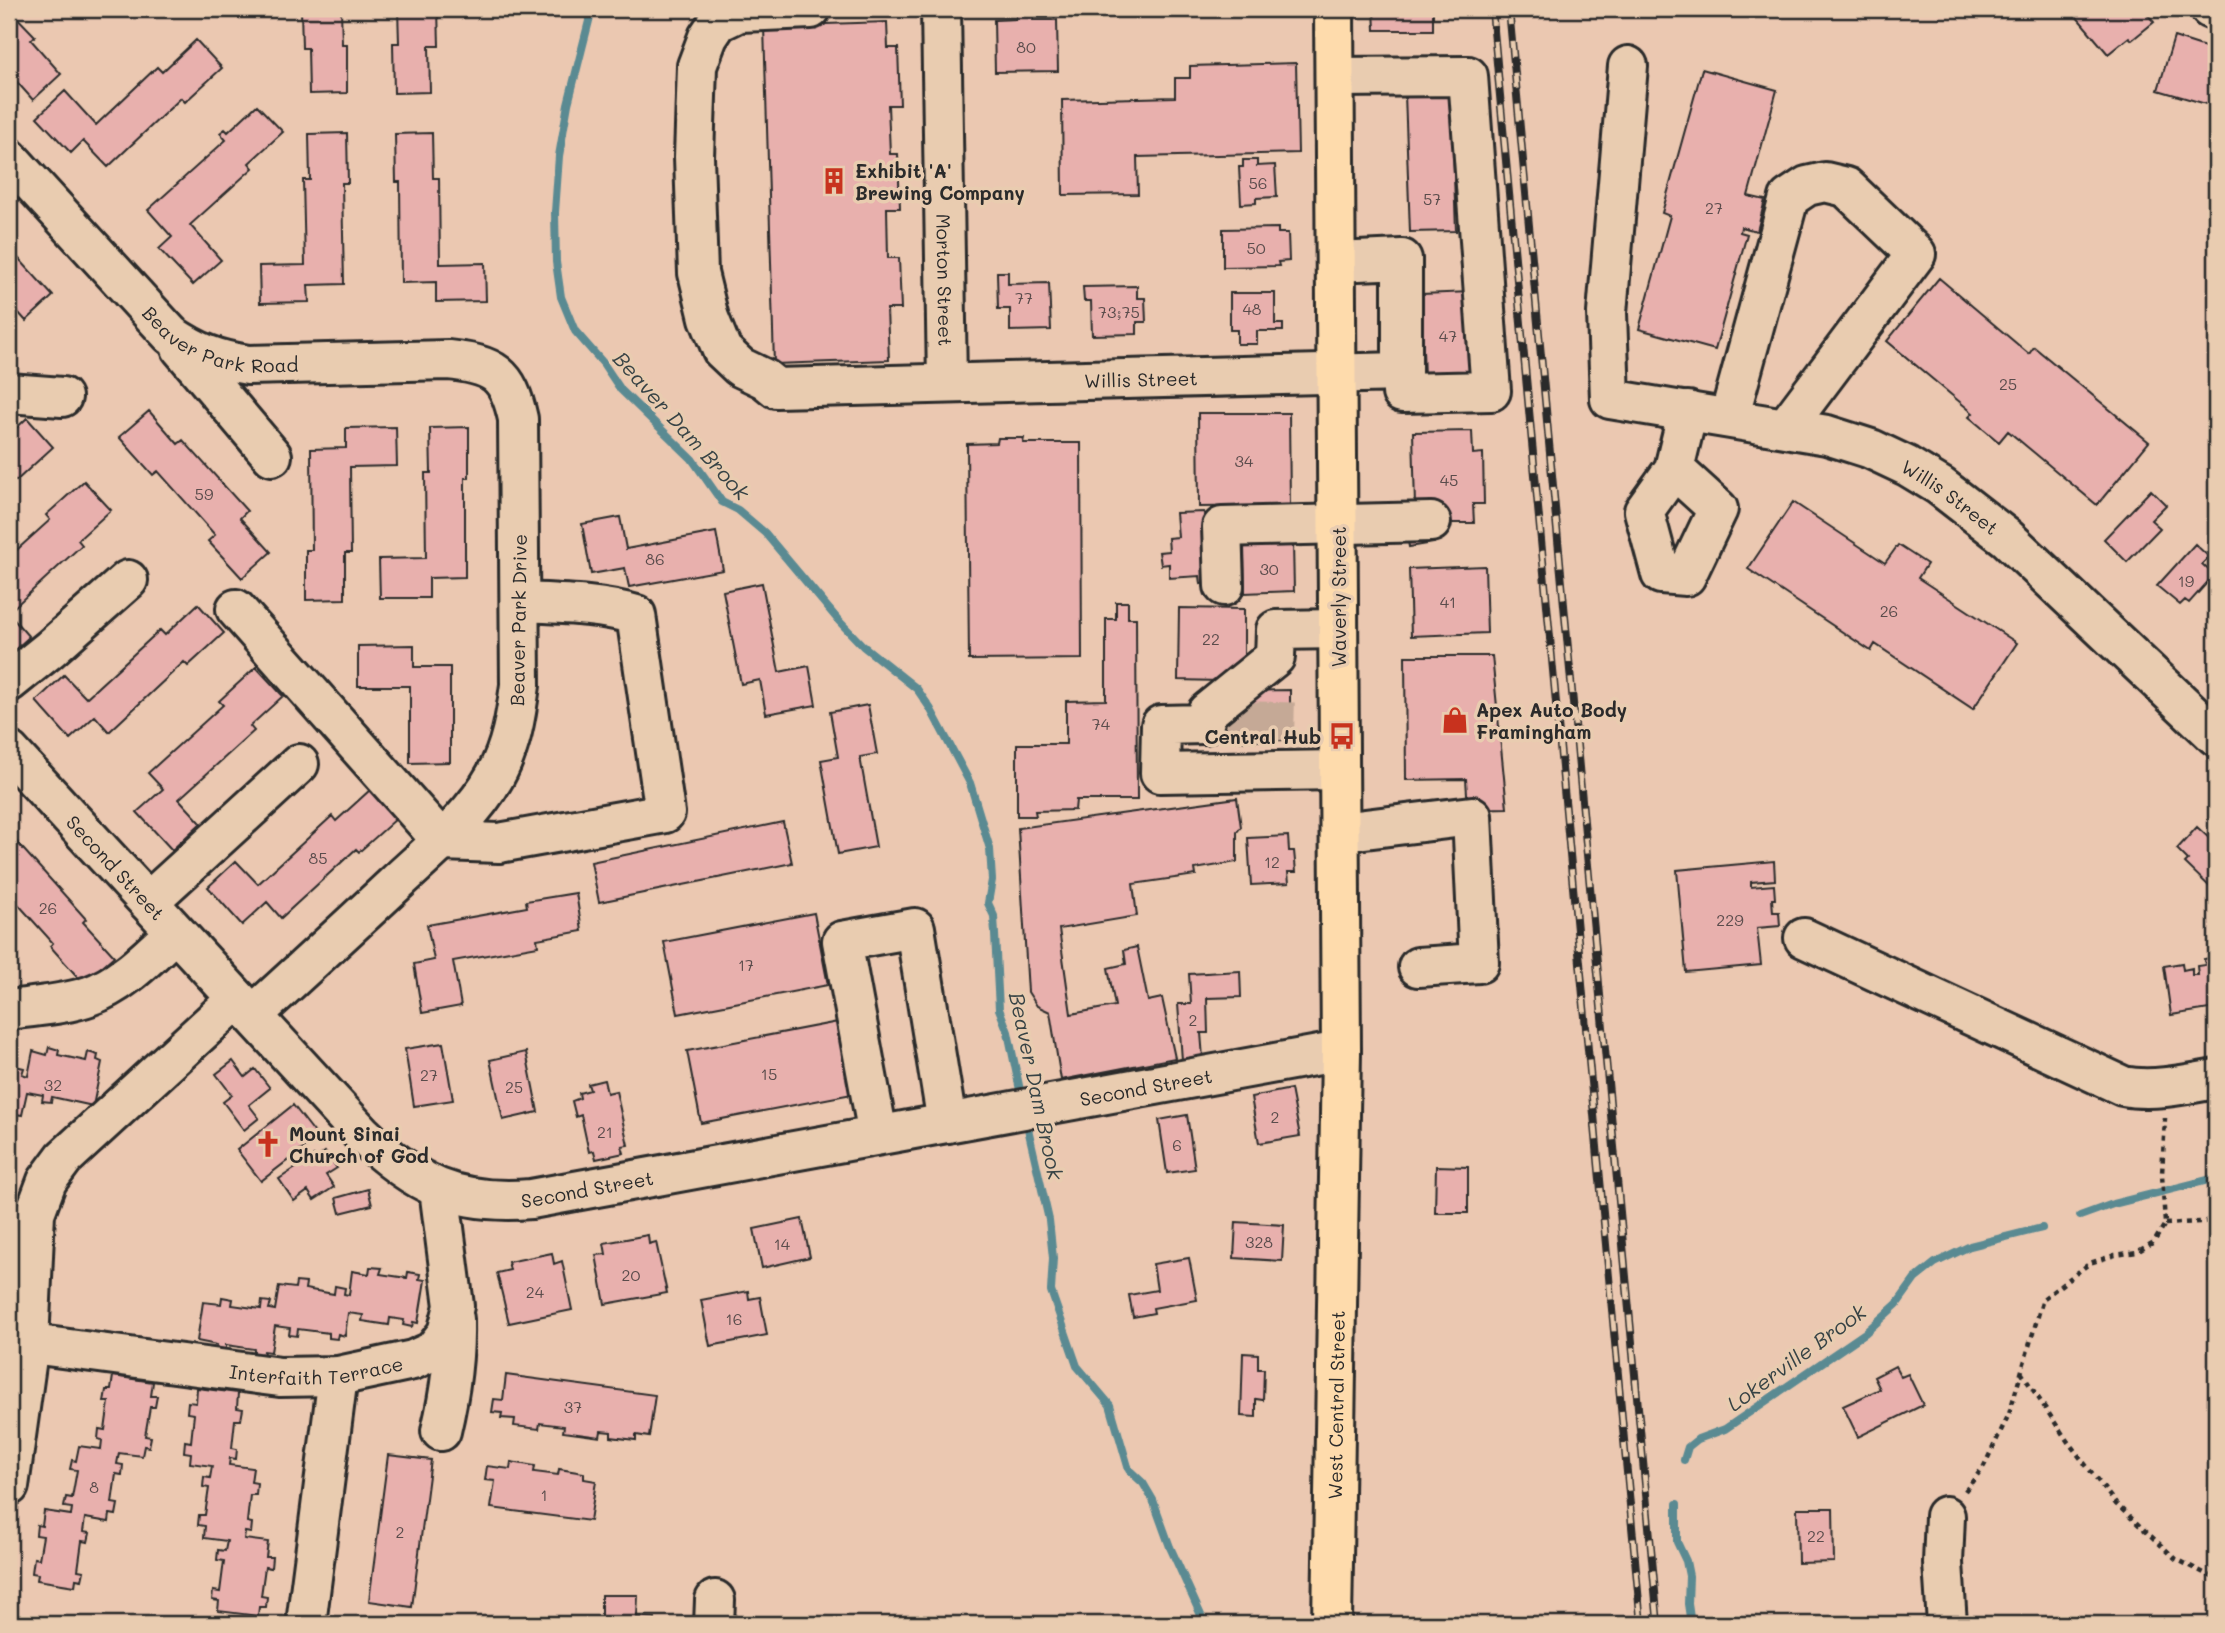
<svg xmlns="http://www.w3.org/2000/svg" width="2225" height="1633" font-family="Mali,sans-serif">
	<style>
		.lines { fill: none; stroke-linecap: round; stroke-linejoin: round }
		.stream { stroke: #5a8a92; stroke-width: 8 }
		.building { fill: #e8b0ad; stroke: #2b2b2b; stroke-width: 2 }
		.minor-tunnel { stroke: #c5a996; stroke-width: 38; stroke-dasharray: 38 19; stroke-linecap: butt }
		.minor-casing { stroke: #2b2b2b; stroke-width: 44 }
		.major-casing { stroke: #2b2b2b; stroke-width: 44 }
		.path { stroke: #2b2b2b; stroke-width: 4.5; stroke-dasharray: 5 5; stroke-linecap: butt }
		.minor { stroke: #e9ccb0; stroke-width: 38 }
		.major { stroke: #fedbac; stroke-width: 38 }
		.rail-casing { stroke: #2b2b2b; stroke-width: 8 }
		.rail { stroke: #e9ccb0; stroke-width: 5; stroke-dasharray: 16; stroke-linecap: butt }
		.labels { text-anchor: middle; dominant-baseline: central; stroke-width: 7; stroke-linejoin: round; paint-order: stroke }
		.number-label { font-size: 16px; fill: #5a4c4c }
		.poi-label { font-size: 19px; font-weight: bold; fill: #2b2b2b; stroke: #e9ccb0; text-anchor: start }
		.street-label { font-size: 19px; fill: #2b2b2b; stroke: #e9ccb0 }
		.water-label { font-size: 21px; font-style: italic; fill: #374345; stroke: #e9ccb0 }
	</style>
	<rect width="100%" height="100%" fill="#ebc8b1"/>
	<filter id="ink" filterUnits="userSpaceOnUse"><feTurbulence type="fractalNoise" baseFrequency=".0143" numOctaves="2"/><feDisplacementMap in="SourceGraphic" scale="14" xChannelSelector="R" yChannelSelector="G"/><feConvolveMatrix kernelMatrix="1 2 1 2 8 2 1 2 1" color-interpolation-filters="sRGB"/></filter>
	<g filter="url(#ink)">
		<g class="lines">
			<path class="stream" d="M592 9 568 104 559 156 555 212 556 262 561 297 575 331 603 363 621 390 692 459 722 502 738 510 765 533 839 621 863 646 917 689 930 708 970 783 990 849 992 880 988 903 994 916 999 1009 1008 1032 1022 1100
				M1026 1120 1049 1220 1053 1258 1051 1291 1077 1366 1110 1405 1129 1470 1143 1483 1153 1500 1170 1547 1205 1624
				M2080 1216 2113 1204 2216 1178
				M1684 1460 1688 1447 1698 1439 1725 1429 1865 1333 1897 1304 1915 1279 1935 1263 1970 1246 2042 1228
				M1677 1504V1542L1686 1561 1689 1576 1688 1604 1691 1624"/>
		</g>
		<path class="building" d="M9 9 35 36 31 40 61 74 33 100 9 73Z
			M301 9H341L342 44H347V93L309 94 308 48H302Z
			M398 9H438L439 46H429L430 92 394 93 393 43H399Z
			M1374 9H1433V30H1375Z
			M2070 9H2143L2154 22 2132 40 2129 37 2108 54Z
			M1016 12H1033V20H1057L1058 71 995 72 994 20 1016 19Z
			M887 22 888 48H898L900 105H888L890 154H898L900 208H887L888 258H899L901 309H887L889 360 774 364 764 26Z
			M2174 37 2211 49 2208 58 2216 60V107L2158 90Z
			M196 40 222 68 185 102 181 98 108 167 83 141 71 153 37 117 65 91 96 125 157 67 162 72Z
			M1296 63 1298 153 1137 157 1138 194 1063 195 1062 100 1175 97V78H1190V66Z
			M1702 69 1777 90 1748 196 1765 200 1757 231 1741 227 1740 232 1747 234 1715 350 1639 329 1670 216 1662 213Z
			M1451 92 1456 231 1410 232 1405 94Z
			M257 105 283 132 249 163 253 168 190 225 221 260 193 285 159 249 172 237 148 210 226 140 220 133 225 129 228 132Z
			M347 133 348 183H342L344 284 308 285 309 302 260 303 259 266 305 265 303 180H310L309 134Z
			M432 133 433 178H439L440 264 485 263 486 301 436 302V282L401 283 400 182H396L395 134Z
			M1243 160H1257V166L1275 165 1277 197 1256 198V203L1241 204 1239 167H1243Z
			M1278 228V233H1288L1289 261 1278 262 1279 266 1223 267V229Z
			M9 248 53 296 26 321 9 302Z
			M997 272H1008V284L1049 283 1051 330 1010 331V309H998Z
			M1939 278 2029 354 2034 347 2149 442 2097 505 2008 431 1999 442 1969 417 1973 413 1887 341Z
			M1137 286V298H1145L1146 322H1137V334L1092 335 1091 301H1084L1083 287Z
			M1471 292 1474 376 1424 377 1421 294Z
			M1230 293H1275V324H1283V331H1257V344H1237V330H1230Z
			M149 411 178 444 183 440 247 511 240 518 271 552 242 578 208 541 215 535 158 471 153 475 119 437Z
			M1198 413H1289L1290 506 1199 507Z
			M27 418 53 447 16 481 12 477 9 481V435Z
			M396 427 397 466 350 467 351 553H345V599L306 600V550H312L311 449 346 448V428Z
			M469 427V478H465V577L429 578V598H380L379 559 426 558 425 473H431L430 428Z
			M1472 431 1473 454 1483 453 1484 504H1473L1474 523H1442V506H1415L1413 432Z
			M998 438H1024L1023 443H1081L1082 659 969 660 967 444 997 443Z
			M84 481 111 510 78 540 82 545 9 612V557L50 520 46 515Z
			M2151 490 2166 505 2151 520 2160 528 2127 562 2104 539Z
			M1793 502 1885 563 1898 545 1927 564 1918 578 2017 643 1973 709 1875 644 1871 651 1748 569Z
			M1204 512 1208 583 1201 584 1200 576 1169 578V564L1161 565 1159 552 1169 551 1168 538 1178 537 1176 513Z
			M620 517 626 549 716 532 723 570 629 587 625 568 591 574 582 524Z
			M1432 532 1434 543 1409 547 1407 536Z
			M1293 543 1294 591 1245 593 1244 544Z
			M2195 544 2209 557 2202 564 2214 575 2189 603 2185 600 2180 605 2157 586Z
			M1485 566 1487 633 1411 636 1409 569Z
			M762 583 779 672 809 666 816 705 766 714 760 680 741 684 723 591Z
			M1116 602H1128V618H1136L1137 800H1076L1075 810 1035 811 1036 816H1017V744H1066V701L1106 700V619H1116Z
			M198 604 224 633 188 666 184 662 109 732 95 716 70 739 36 701 64 675 86 698 160 630 165 635Z
			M1179 608 1244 609V667L1220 681 1178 680Z
			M9 614 29 637 9 655Z
			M414 645V667H450V762L410 763V686H358V646Z
			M1405 656H1492L1507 808 1468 809 1466 779 1406 780Z
			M256 667 283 696 250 726 254 731 179 799 201 823 172 850 137 812 163 789 148 773 223 705 219 701Z
			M1290 690V740L1235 741 1234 691Z
			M868 705 877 754 860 757 876 847 838 854 821 760 838 757 830 712Z
			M370 790 396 819 359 852 356 849 281 918 267 902 242 925 208 887 236 861 258 884 332 816 336 821Z
			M1237 798 1241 827 1237 832V862L1195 869 1196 875 1133 884 1137 916 1059 929 1071 1014 1115 1006 1108 968 1126 964 1124 950 1137 947 1148 1001 1162 998 1175 1058 1061 1080 1050 1012 1037 1006 1028 992 1018 828Z
			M783 822 792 863 599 902 591 862Z
			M2197 827 2210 839 2213 835 2216 838V893L2185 863 2188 860 2177 849Z
			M1288 836 1289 851H1294L1296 872H1288L1289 883 1251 885 1248 838Z
			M15 840 86 919 83 922 114 956 83 983 50 946 53 943 9 894V842L11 844Z
			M1774 861 1775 880 1751 882V887L1774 885 1775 899H1772L1773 912H1779L1780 926 1757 928 1761 965 1686 972 1677 870Z
			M576 893 582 931 537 939 538 946 453 961 461 1006 422 1013 414 964 434 960 427 925 527 907 526 901Z
			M814 913 828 985 678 1014 664 942Z
			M2216 957V1008L2171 1015 2164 966 2182 963 2183 970 2192 968V975H2198L2197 966 2205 965 2204 959Z
			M1240 971 1241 997 1207 998 1208 1033H1201L1203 1058 1182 1060 1178 1004H1191L1189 974Z
			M838 1022 852 1094 701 1123 687 1051Z
			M443 1043 453 1100 414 1106 405 1049Z
			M49 1047 59 1050 58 1055 86 1061 88 1052 98 1055 97 1060 102 1062 93 1106 52 1097 51 1102 42 1101 43 1095 27 1092 22 1115 16 1114 15 1120 9 1119V1074L12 1075 15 1066 24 1068 22 1074 28 1076 33 1051 47 1055Z
			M526 1052 538 1112 503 1120 490 1060Z
			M233 1061 245 1077 255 1069 270 1088 249 1105 259 1118 244 1130 223 1102 232 1095 216 1074Z
			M604 1080 607 1093 616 1091 628 1145 622 1146 624 1153 596 1159 594 1151 589 1152 581 1115 576 1117 572 1101 580 1098 579 1093 590 1090 588 1084Z
			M1291 1089 1300 1136 1259 1143 1251 1097Z
			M293 1105 318 1137 261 1181 237 1150Z
			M1187 1115 1195 1169 1167 1173 1159 1120Z
			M325 1152 337 1168 326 1175 334 1187 314 1200 308 1191 294 1201 279 1179 314 1156 316 1159Z
			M1436 1166 1468 1167V1213H1435Z
			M368 1189 372 1205 340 1213 336 1198Z
			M802 1219 810 1257 762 1268 754 1229Z
			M1236 1222 1284 1225 1282 1261 1234 1258Z
			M648 1235 649 1244 656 1242 667 1293 605 1304 596 1255 606 1254 604 1243Z
			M552 1253 554 1264 562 1261 572 1310 509 1323 497 1273 510 1270 508 1262Z
			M1189 1258 1197 1300 1153 1308 1154 1313 1133 1317 1129 1295 1157 1290 1153 1264Z
			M370 1267 382 1268 380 1274 407 1278 408 1272 420 1274 419 1279 425 1280 418 1323 413 1322 412 1327 403 1325 404 1320 390 1318 389 1325 362 1321 363 1315 348 1313 345 1336 338 1334 337 1339 329 1338V1333L298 1329 297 1336 289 1335 290 1328 275 1326 271 1352 264 1351 263 1356 254 1354V1349L226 1345V1351L216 1350 217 1345 197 1341 203 1302 221 1304 222 1297 233 1299 232 1305 261 1309 262 1301 271 1302 269 1309 275 1310 279 1286 295 1288 296 1282 306 1283 305 1289 334 1294 335 1286 345 1288 344 1294 349 1295 352 1271 369 1274Z
			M748 1291 749 1299 760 1297 767 1335 710 1346 701 1300Z
			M1243 1353 1258 1354V1369H1264L1263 1400 1256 1399V1417L1241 1416Z
			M1895 1366 1901 1377 1908 1374 1923 1405 1858 1437 1843 1406 1880 1389 1874 1377Z
			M506 1375 655 1395 649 1437 636 1435V1440L611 1437V1432L601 1431 600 1437 563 1432 564 1426 540 1423 539 1429 514 1426 515 1419 501 1418 502 1413 492 1412 494 1399 503 1400Z
			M113 1376 153 1382 151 1396H157L155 1407H150L145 1436 151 1437 149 1447 144 1446 142 1456 119 1453 117 1464 123 1465 122 1475 116 1474 112 1503 118 1504 116 1515 110 1514 109 1522 85 1518 83 1532 90 1533 88 1542 82 1541 78 1570 84 1571 82 1580 76 1579 75 1586 37 1580 38 1574 32 1573 34 1558 39 1559 43 1536 36 1535 37 1525 42 1526 44 1511 71 1515 72 1508 64 1507 66 1497 72 1498 77 1470 70 1469 72 1460 76 1461 79 1446 101 1449 102 1440 98 1439 99 1429 105 1430 109 1402H104L106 1390H111Z
			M197 1388 238 1393 237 1408 243 1409 241 1420H235L232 1448 237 1449 236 1459 230 1458 229 1465 253 1468 251 1482 257 1483 256 1495H250L247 1522 252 1523 251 1533 245 1532 244 1539 268 1542 266 1557H272L271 1568 265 1567 261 1596 267 1597 266 1607H259L258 1616 218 1611 219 1601 212 1600 213 1591 220 1592 224 1561 217 1560 218 1550 225 1551 227 1541 204 1538 205 1526 198 1525 199 1515H205L209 1488 203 1487 204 1477 210 1478 212 1466 190 1463 191 1453 184 1452 185 1441 191 1442 194 1414 187 1413 188 1402 196 1403Z
			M388 1455 431 1460 412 1607 369 1601Z
			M511 1462 535 1466 534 1472 558 1475 559 1469 584 1473V1479L596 1481 590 1521 491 1508 495 1481 485 1480 487 1466 510 1469Z
			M1797 1508H1833L1834 1562 1798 1563Z
			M601 1595H638L637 1617 655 1618V1624H601Z
			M1560 1621V1624H1524V1623Z"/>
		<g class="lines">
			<path class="minor-tunnel" d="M1246 740 1247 691
				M1275 740 1276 691"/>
			<defs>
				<g id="minor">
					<path id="s1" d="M811 9 739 12 718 22 708 37 697 66 694 157 698 273 709 318 722 350 740 367 765 379 776 388 1402 372V393L1491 391 1468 76 1335 77"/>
					<path id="s2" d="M941 9 947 383"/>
					<path d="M2210 9 2216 11"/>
					<path id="s3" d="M1628 66 1607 313 1610 399 1827 435 1871 449 1907 466 1940 486 2007 538 2216 736"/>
					<path id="s4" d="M9 158 171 335C198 353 216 360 248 365L448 360C494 365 508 373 518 419L520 685C516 716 511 748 495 776 471 819 429 852 394 885 347 929 300 972 253 1015"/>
					<path d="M1336 262 1402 259V372"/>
					<path d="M181 348 272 456"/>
					<path d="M9 393 62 397"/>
					<path d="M1729 418 1789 198 1807 186 1825 182 1846 187 1916 254 1786 427"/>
					<path d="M1674 469 1718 509 1686 576 1661 574 1644 511 1674 469 1688 411"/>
					<path d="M1224 586 1222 527 1431 522"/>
					<path d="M236 609 442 841 499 843 665 813 636 615C598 604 560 604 520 602"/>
					<path d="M1338 629 1276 630 1275 657 1207 712 1204 724 1161 725 1160 773 1339 770"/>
					<path d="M9 682 50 649 128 580"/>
					<path id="s5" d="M9 751 361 1133C415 1185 456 1205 531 1199L1341 1051"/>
					<path d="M1340 832 1472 816 1479 963 1418 967"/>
					<path d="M148 902 299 764"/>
					<path d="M1804 938 2123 1086C2152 1092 2188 1084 2216 1079"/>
					<path d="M9 1010C35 1006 64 1005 89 996 122 985 150 955 175 932"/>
					<path d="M878 1135 842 941 915 928 947 1123"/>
					<path id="s6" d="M9 1341 280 1377 338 1376 413 1360 433 1351 447 1333 454 1306 439 1189"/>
					<path d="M441 1431C450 1393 455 1358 454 1319"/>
					<path d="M9 1486 29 1343 35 1213 47 1181 64 1158 237 999"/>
					<path d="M1945 1516 1943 1563 1947 1624"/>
					<path d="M307 1616 338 1376"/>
					<path d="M714 1624 715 1600"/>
				</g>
				<g id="major">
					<path id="s7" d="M1332 1624 1341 1051 1334 9"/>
				</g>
			</defs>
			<use href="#minor" class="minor-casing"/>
			<use href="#major" class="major-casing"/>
			<path class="path" d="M2165 1224 2216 1221
				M2021 1372 2068 1442 2116 1504 2176 1559 2216 1579
				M1965 1491 1984 1466 2009 1414 2043 1299 2090 1263 2115 1255 2137 1252 2154 1242 2165 1224 2162 1174 2165 1118"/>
			<use href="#minor" class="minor"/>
			<use href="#major" class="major"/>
			<defs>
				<path id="rail" d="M1492 9 1641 1624
					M1509 9 1658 1624"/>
			</defs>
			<use href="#rail" class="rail-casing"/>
			<use href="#rail" class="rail"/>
		</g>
	</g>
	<defs>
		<symbol id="building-bare" viewBox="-9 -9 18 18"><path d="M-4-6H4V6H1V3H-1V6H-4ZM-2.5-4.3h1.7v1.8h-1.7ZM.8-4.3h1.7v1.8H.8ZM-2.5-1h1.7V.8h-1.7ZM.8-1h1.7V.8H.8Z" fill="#c8321e" stroke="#e9ccb0" stroke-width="2.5" paint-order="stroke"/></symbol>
		<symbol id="shop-bare" viewBox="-9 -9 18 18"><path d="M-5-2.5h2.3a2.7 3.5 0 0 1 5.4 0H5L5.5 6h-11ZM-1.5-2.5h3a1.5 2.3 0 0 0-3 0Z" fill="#c8321e" stroke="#e9ccb0" stroke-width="2.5" paint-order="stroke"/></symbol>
		<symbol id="bus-bare" viewBox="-9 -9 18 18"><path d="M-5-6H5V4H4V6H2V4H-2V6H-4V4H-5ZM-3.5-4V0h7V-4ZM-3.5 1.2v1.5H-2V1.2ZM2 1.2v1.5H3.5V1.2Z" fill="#c8321e" stroke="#e9ccb0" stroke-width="2.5" paint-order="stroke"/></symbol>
		<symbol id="church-bare" viewBox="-9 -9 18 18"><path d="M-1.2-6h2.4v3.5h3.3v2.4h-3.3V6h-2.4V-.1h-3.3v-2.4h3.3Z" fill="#c8321e" stroke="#e9ccb0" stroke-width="2.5" paint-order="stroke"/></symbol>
	</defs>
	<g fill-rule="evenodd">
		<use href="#building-bare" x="815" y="162" width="38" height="38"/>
		<use href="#shop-bare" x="1436" y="701" width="38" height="38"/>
		<use href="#bus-bare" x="1323" y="717" width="38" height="38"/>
		<use href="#church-bare" x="249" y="1125" width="38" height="38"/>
	</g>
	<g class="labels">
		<g class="number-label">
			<text x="1026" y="46">80</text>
			<text x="1258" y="182">56</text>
			<text x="1432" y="198">57</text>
			<text x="1714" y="207">27</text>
			<text x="1256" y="247">50</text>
			<text x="1024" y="297">77</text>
			<text x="1252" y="308">48</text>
			<text x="1119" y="311">73;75</text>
			<text x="1448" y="335">47</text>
			<text x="2008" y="383">25</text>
			<text x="1244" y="460">34</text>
			<text x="1449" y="479">45</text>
			<text x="204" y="493">59</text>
			<text x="655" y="558">86</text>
			<text x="1269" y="568">30</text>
			<text x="2186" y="580">19</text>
			<text x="1448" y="601">41</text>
			<text x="1889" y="610">26</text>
			<text x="1211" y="638">22</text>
			<text x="1101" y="723">74</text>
			<text x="318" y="857">85</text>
			<text x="1272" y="861">12</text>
			<text x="48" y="907">26</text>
			<text x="1730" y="919">229</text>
			<text x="746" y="964">17</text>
			<text x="1193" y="1019">2</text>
			<text x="769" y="1073">15</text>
			<text x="429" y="1074">27</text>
			<text x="53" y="1084">32</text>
			<text x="514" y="1086">25</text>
			<text x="1275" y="1116">2</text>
			<text x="605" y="1131">21</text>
			<text x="1177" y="1144">6</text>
			<text x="1259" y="1241">328</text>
			<text x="782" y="1243">14</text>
			<text x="631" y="1274">20</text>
			<text x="535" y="1291">24</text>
			<text x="734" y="1318">16</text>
			<text x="573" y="1406">37</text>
			<text x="94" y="1486">8</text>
			<text x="544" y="1494">1</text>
			<text x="400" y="1531">2</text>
			<text x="1816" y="1535">22</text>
		</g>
		<g class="poi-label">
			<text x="855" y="170">Exhibit 'A'<tspan x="855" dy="22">Brewing Company</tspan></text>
			<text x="1476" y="709">Apex Auto Body<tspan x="1476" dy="22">Framingham</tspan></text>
			<text x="1321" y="736" text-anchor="end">Central Hub</text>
			<text x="289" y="1133">Mount Sinai<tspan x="289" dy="22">Church of God</tspan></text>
		</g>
		<g class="street-label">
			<text stroke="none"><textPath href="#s2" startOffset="271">Morton Street</textPath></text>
			<text stroke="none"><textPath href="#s4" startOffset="289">Beaver Park Road</textPath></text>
			<text stroke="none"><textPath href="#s1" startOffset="864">Willis Street</textPath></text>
			<text stroke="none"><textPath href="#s3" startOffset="693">Willis Street</textPath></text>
			<text transform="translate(1338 597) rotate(-90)">Waverly Street</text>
			<text transform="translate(518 620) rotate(-89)">Beaver Park Drive</text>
			<text stroke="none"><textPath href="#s5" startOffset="158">Second Street</textPath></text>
			<text stroke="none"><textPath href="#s5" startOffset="1334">Second Street</textPath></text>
			<text stroke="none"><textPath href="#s5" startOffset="766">Second Street</textPath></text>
			<text stroke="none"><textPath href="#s6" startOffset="310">Interfaith Terrace</textPath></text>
			<text stroke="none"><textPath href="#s7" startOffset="219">West Central Street</textPath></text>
		</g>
		<g class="water-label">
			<text transform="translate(682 425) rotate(48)">Beaver Dam Brook</text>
			<text transform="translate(1037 1086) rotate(78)">Beaver Dam Brook</text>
			<text transform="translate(1796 1357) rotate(-36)">Lokerville Brook</text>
		</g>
	</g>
	<rect width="2225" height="1633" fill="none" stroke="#e9ccb0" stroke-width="35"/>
	<rect x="18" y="18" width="2190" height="1598" fill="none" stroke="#2b2b2b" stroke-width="2.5" filter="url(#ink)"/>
</svg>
